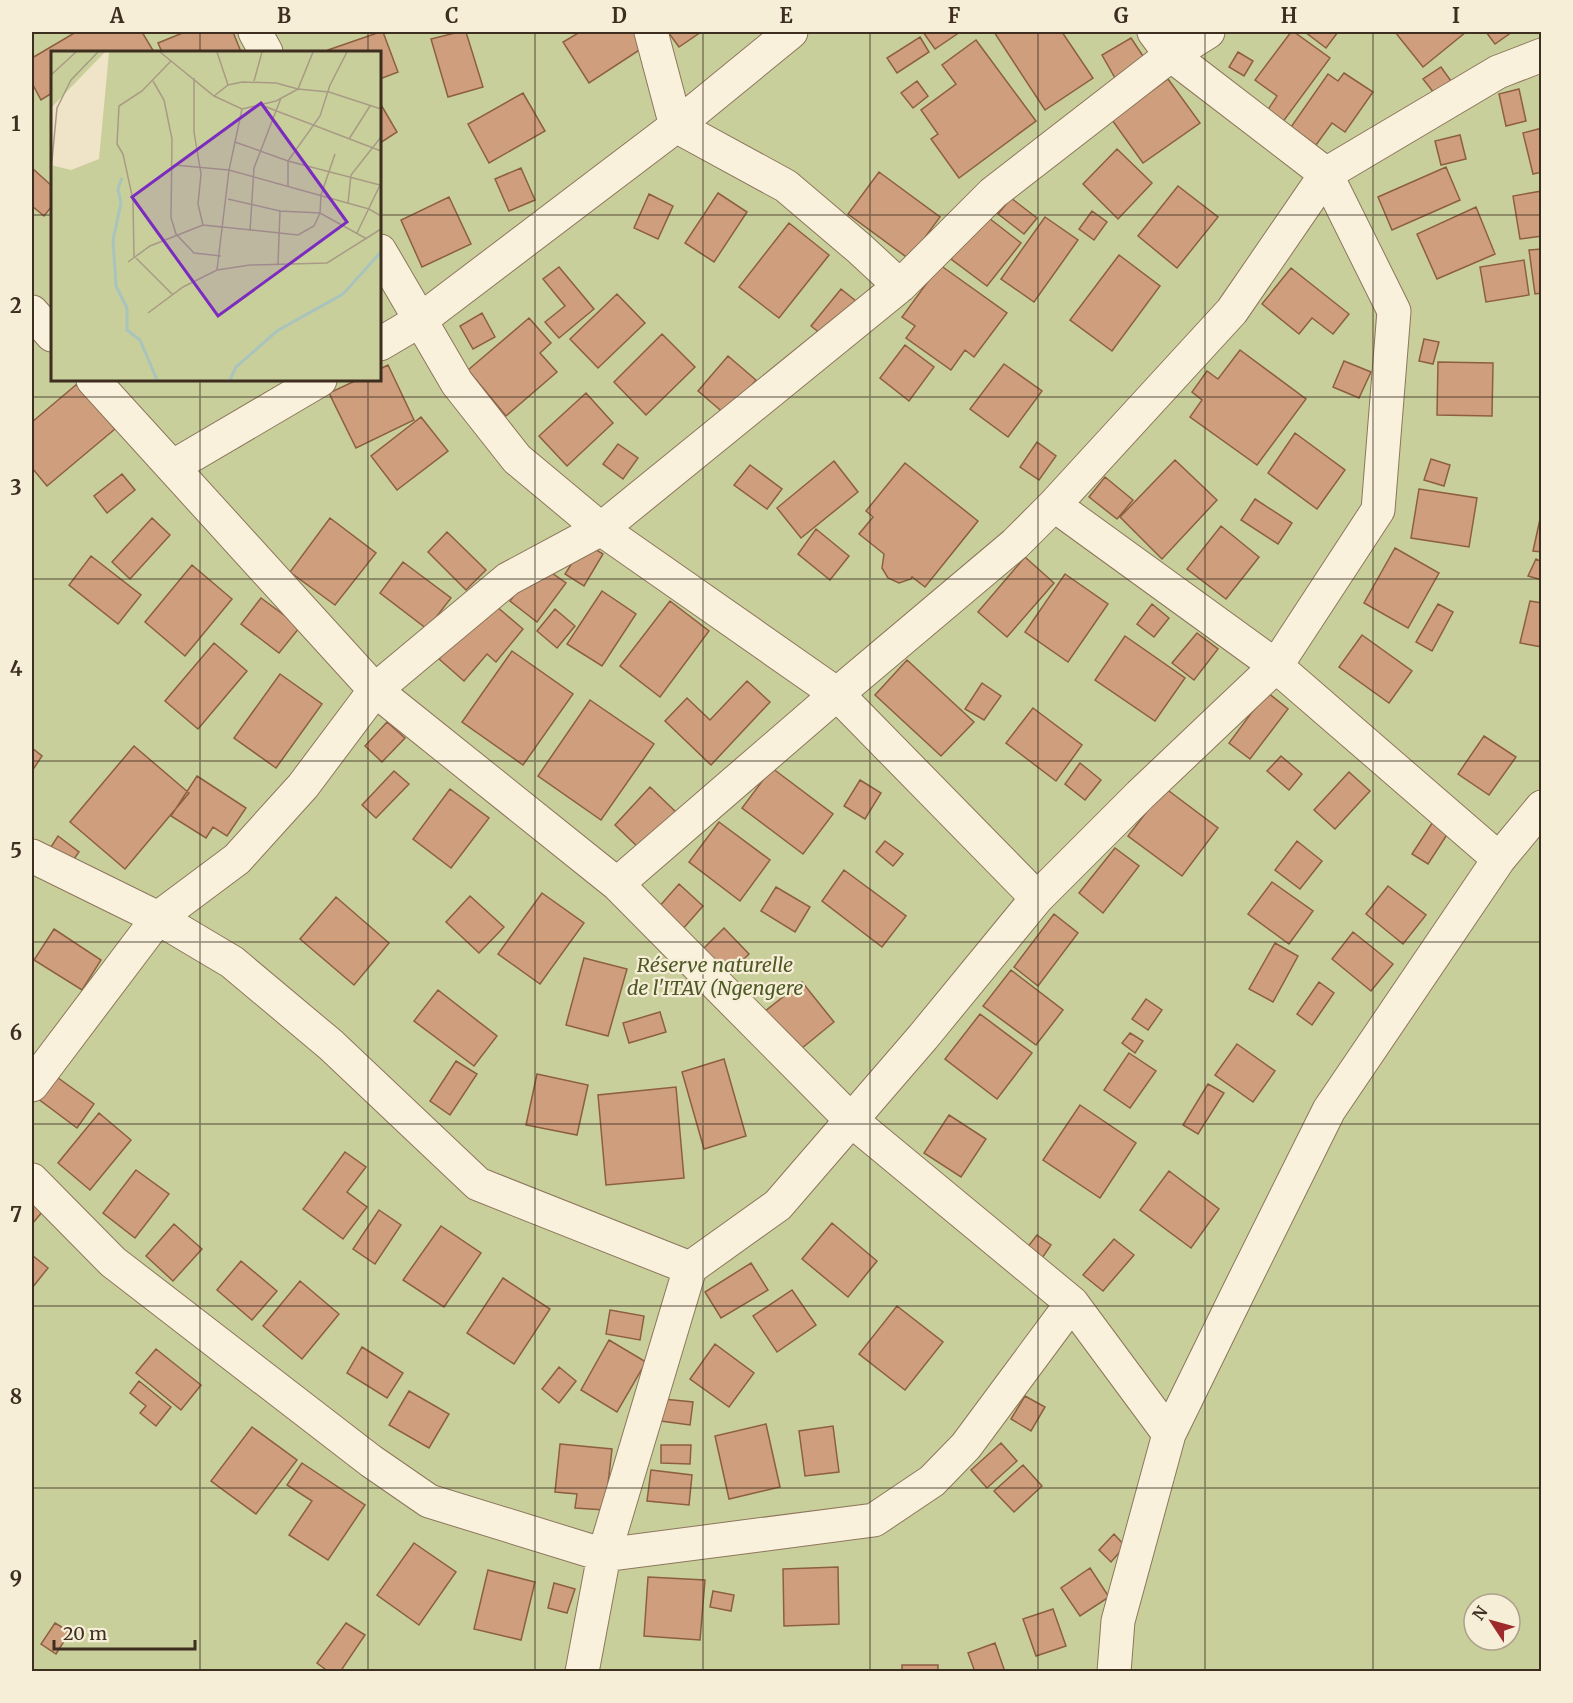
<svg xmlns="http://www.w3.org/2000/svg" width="1573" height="1703" font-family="Merriweather,serif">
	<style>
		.green { fill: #c9cf9b; fill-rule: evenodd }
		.building { fill: #cf9f7d; stroke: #8d5f41; stroke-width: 1.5 }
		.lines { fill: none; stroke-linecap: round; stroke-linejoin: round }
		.street-casing { stroke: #8d765c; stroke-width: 35 }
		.street { stroke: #faf1dc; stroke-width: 33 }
		.grid { fill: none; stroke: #3d2e20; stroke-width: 1.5; stroke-opacity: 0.55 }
		.labels { text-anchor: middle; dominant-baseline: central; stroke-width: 4.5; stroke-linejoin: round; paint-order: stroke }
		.park-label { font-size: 20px; font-style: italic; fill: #4d5a26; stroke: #f7eed8 }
		.inset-river { fill: none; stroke: #a9c4bc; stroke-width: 3 }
		.inset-road { fill: none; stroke: #a89b85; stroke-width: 1.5 }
		.view { fill: #7b2cbf; fill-opacity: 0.15; stroke: #7b2cbf; stroke-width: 3 }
		.inset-edge { fill: none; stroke: #3d2e20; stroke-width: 3 }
		.neatline { fill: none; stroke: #3d2e20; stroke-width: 2 }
		.grid-label { font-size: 20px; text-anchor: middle; font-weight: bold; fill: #3d2e20 }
	</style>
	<rect width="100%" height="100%" fill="#f0e4c8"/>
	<path class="green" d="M32 32H1541V1671L32 1672ZM52 52H380V380H52ZM1474 1604H1510V1640H1474Z"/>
	<path class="building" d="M76 32H142L154 52H52V93L41 100 32 83V58Z
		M185 32H233L241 52H162L158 43Z
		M380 32H383L398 72 380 79V52H329L328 50Z
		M459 32H466L483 87 448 97 431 39Z
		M580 32H634L644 47 589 83 563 42Z
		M668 32H701L679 47Z
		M923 32H960L935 49Z
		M994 32H1062L1093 78 1045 110Z
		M1291 32H1294L1330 58 1282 123 1267 111 1277 96 1255 80Z
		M1305 32H1338L1326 48Z
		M1395 32H1466L1423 67Z
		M1486 32H1512L1495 44Z
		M920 37 929 52 897 73 887 58Z
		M1131 38 1145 59 1115 78 1102 55Z
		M976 40 1036 121 959 178 931 139 938 134 921 110 956 84 942 65Z
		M1238 52 1253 61 1244 76 1229 67Z
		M1441 67 1451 81 1434 93 1423 79Z
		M1344 73 1373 92 1345 132 1332 123 1316 145 1291 127 1328 74 1338 81Z
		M1168 79 1200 123 1143 163 1112 120Z
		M917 81 928 96 913 108 901 93Z
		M1519 89 1526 121 1506 126 1499 94Z
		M523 93 545 131 489 163 468 124Z
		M380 103 397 132 380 143Z
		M1542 128V172L1533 174 1523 133Z
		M1460 135 1466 159 1441 165 1435 141Z
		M1117 149 1152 183 1118 219 1083 184Z
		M1446 167 1460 200 1392 230 1378 197Z
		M32 168 52 186V206L44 216 32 206Z
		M521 168 535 200 509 211 495 179Z
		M879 172 940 217 909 259 848 214Z
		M1178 186 1218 217 1177 268 1138 236Z
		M1542 191V236L1520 239 1513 196Z
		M718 193 747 212 714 262 685 243Z
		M649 194 673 206 658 239 634 228Z
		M449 197 471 244 422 267 401 220Z
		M1011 198 1037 218 1024 234 998 214Z
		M1476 207 1495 254 1437 279 1417 234Z
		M1092 211 1107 222 1094 240 1079 229Z
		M985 215 1021 243 987 286 951 259Z
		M1045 217 1078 240 1034 302 1001 279Z
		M789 223 829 255 779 318 739 287Z
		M1542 249V293L1535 294 1529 250Z
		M1119 255 1160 286 1112 351 1070 320Z
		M1524 260 1529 295 1486 302 1480 267Z
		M940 265 1007 313 974 357 965 350 951 370 906 338 915 326 902 317Z
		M559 267 594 309 559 338 545 322 565 306 543 279Z
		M1291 268 1349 314 1333 334 1312 318 1299 334 1262 304Z
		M841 289 866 309 836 346 811 326Z
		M617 294 645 323 598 368 570 339Z
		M482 313 495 337 473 349 460 326Z
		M529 318 551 343 540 353 557 372 506 416 468 370Z
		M662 334 695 367 646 415 614 382Z
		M1424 339 1439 342 1433 364 1419 361Z
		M905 345 934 367 909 401 880 378Z
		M1240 350 1306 399 1257 465 1190 417 1202 400 1192 392 1207 371 1218 379Z
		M728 356 756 380 726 415 698 391Z
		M1344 361 1371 372 1359 398 1333 387Z
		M1438 362 1493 363 1492 416 1437 415Z
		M1004 364 1042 391 1008 437 970 409Z
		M388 365 414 420 356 448 329 393 357 380H380V369Z
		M77 384 115 429 47 486 32 468V422Z
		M586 393 613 423 567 466 539 436Z
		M421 417 448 451 397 490 371 456Z
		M1295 433 1345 470 1317 509 1268 473Z
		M1037 442 1056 456 1039 480 1020 467Z
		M618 444 638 458 623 479 603 464Z
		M1431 459 1450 465 1444 486 1424 480Z
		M1175 460 1217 500 1162 559 1120 517Z
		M834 461 858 492 801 538 777 508Z
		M905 463 978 521 925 587 912 577 911 579 899 583 888 578 882 568 884 554 859 534 873 517 866 511Z
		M750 465 782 489 767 509 734 485Z
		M122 474 135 490 107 513 94 496Z
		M1105 477 1133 500 1117 519 1089 497Z
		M1419 489 1477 498 1469 547 1411 538Z
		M1255 499 1292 523 1278 544 1241 520Z
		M1542 510V552L1533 551Z
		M152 518 170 535 130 579 112 562Z
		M330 518 376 553 335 605 290 572Z
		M1221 526 1259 557 1226 599 1187 569Z
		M816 529 849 556 830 580 798 554Z
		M447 532 486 570 466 590 428 552Z
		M585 543 603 554 584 586 565 574Z
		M1395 548 1439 573 1408 628 1364 603Z
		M91 556 141 595 118 624 69 585Z
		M1025 557 1054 583 1007 637 978 612Z
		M1536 559 1542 562V580L1528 576Z
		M403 562 451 598 427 629 380 593Z
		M192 565 232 599 185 656 145 622Z
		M532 571 543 579 549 571 566 583 537 622 510 601Z
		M1065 574 1108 604 1068 662 1025 632Z
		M602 591 636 614 602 666 567 644Z
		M261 598 300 627 279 653 241 624Z
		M489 600 523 629 496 662 487 654 464 681 439 659Z
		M670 601 709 631 660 697 620 666Z
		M1530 601 1542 603V647L1520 643Z
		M1152 604 1169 618 1154 637 1137 624Z
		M1438 604 1453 612 1432 651 1416 642Z
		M555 609 575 626 557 648 537 631Z
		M1197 633 1218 649 1194 680 1172 663Z
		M1362 635 1412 671 1389 703 1339 667Z
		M1125 636 1185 678 1155 721 1095 680Z
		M214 643 247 671 198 729 165 701Z
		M512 651 573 694 523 765 462 722Z
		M907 660 974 722 941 756 875 695Z
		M280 674 322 704 276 768 234 738Z
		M747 681 770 702 711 765 665 721 687 698 710 720Z
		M982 683 1001 696 984 720 965 709Z
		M1267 692 1288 709 1250 759 1229 743Z
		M590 700 654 744 601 820 538 776Z
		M1033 708 1082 745 1056 781 1006 743Z
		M387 722 405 738 382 762 365 746Z
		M1484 736 1516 757 1489 795 1458 774Z
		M134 746 189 793 125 869 70 822Z
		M32 748 42 756 32 771Z
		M1281 756 1302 774 1289 790 1267 771Z
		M1080 763 1101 780 1085 800 1065 784Z
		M772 768 833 814 803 854 742 808Z
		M394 771 409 784 376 818 362 805Z
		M1349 772 1370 791 1335 829 1314 810Z
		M197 776 246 808 227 836 213 827 206 838 171 816Z
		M860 780 881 793 865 819 844 806Z
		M650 787 677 813 642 851 615 825Z
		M1165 788 1218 828 1182 876 1128 836Z
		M450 789 489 818 451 868 413 839Z
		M1436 817 1452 827 1428 864 1412 854Z
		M719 822 770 860 740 901 689 862Z
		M58 836 79 852 69 866 49 850Z
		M885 841 903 854 893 866 876 852Z
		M1297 841 1322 861 1300 889 1275 870Z
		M1115 848 1139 866 1103 913 1079 893Z
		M844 870 906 916 882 947 822 901Z
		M1272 882 1313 911 1289 944 1248 914Z
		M679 884 703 906 682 930 658 908Z
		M1388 886 1426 915 1403 944 1366 914Z
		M776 887 810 907 795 932 761 911Z
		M542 893 584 923 540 984 498 954Z
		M470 896 504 927 479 953 446 922Z
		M336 897 389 943 354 985 300 939Z
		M1054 914 1078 933 1038 986 1014 967Z
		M724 928 749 954 725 978 699 953Z
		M54 929 101 960 82 990 34 960Z
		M1353 932 1393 964 1371 991 1332 959Z
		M1275 943 1298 956 1273 1002 1249 989Z
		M584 958 627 969 608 1036 566 1025Z
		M1011 970 1063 1010 1036 1045 983 1006Z
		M802 982 834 1022 796 1053 764 1012Z
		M1319 982 1334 993 1312 1025 1297 1014Z
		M438 990 497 1036 474 1066 414 1021Z
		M1146 999 1162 1010 1148 1030 1132 1019Z
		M660 1012 666 1032 629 1043 623 1023Z
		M980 1014 1032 1053 997 1099 945 1059Z
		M1130 1033 1143 1041 1135 1053 1122 1043Z
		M1237 1044 1275 1071 1253 1102 1215 1075Z
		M1129 1053 1156 1071 1130 1108 1104 1090Z
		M724 1059 746 1136 704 1149 682 1072Z
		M456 1061 477 1074 450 1115 430 1101Z
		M537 1074 588 1085 577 1135 526 1125Z
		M54 1075 94 1104 77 1128 37 1098Z
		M1208 1084 1224 1093 1198 1134 1183 1125Z
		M676 1087 684 1178 606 1185 598 1095Z
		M1080 1105 1136 1143 1100 1198 1043 1160Z
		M99 1113 131 1140 90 1190 58 1163Z
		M949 1115 986 1139 961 1177 924 1153Z
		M345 1152 366 1167 347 1192 367 1207 343 1239 303 1209Z
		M136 1170 169 1194 135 1238 103 1213Z
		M1169 1171 1219 1209 1191 1248 1140 1210Z
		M32 1201 43 1211 32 1224Z
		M379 1210 401 1225 375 1264 353 1249Z
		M832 1223 877 1261 848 1297 802 1259Z
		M174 1224 202 1249 173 1281 146 1256Z
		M441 1226 481 1253 444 1307 403 1280Z
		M1037 1235 1051 1245 1038 1264 1023 1253Z
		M1114 1239 1134 1255 1103 1291 1083 1275Z
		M32 1255 48 1268 32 1288Z
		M241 1261 277 1291 252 1320 217 1290Z
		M751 1263 768 1290 721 1318 705 1292Z
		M503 1278 550 1309 514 1364 467 1333Z
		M300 1281 339 1314 302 1359 263 1326Z
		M792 1290 816 1325 777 1352 753 1316Z
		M897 1306 943 1342 905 1390 859 1354Z
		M610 1310 644 1316 640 1340 606 1334Z
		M609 1340 646 1362 617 1412 581 1390Z
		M715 1344 754 1373 729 1407 690 1379Z
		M362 1347 403 1373 387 1398 347 1373Z
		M156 1349 201 1385 181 1410 136 1373Z
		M559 1367 576 1381 559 1403 542 1389Z
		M139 1381 171 1407 156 1426 140 1413 146 1406 130 1393Z
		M409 1391 449 1414 429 1448 389 1425Z
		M1025 1396 1045 1407 1031 1431 1011 1419Z
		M663 1399 693 1402 690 1425 661 1421Z
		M766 1424 780 1487 729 1499 715 1436Z
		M833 1426 839 1472 805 1476 799 1431Z
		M252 1427 297 1460 256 1514 211 1481Z
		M1001 1443 1017 1461 987 1488 971 1470Z
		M560 1444 612 1449 605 1510 575 1508 577 1494 555 1492Z
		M661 1445H691L690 1464 661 1463Z
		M302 1463 365 1505 328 1560 289 1535 312 1501 287 1485Z
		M1023 1465 1042 1486 1014 1512 994 1491Z
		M651 1470 692 1475 689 1505 647 1501Z
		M1114 1534 1125 1546 1111 1562 1099 1550Z
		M414 1543 456 1572 419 1625 377 1595Z
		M838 1567 839 1624 784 1626 783 1569Z
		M1090 1568 1109 1597 1080 1616 1061 1588Z
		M488 1570 535 1582 521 1640 474 1629Z
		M648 1577 705 1580 700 1640 644 1636Z
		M554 1583 575 1589 567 1613 548 1608Z
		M713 1591 734 1595 731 1611 710 1607Z
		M1053 1609 1066 1646 1036 1656 1023 1619Z
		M55 1623 70 1632 56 1654 41 1644Z
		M346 1623 365 1635 340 1672H329L317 1663Z
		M995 1643 1005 1672H975L968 1653Z
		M902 1665H938V1672H902Z"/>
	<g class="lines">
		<defs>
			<path id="street" d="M255 32 266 52
				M651 32 676 126 786 186 859 248 900 286
				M380 251 457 383 517 459 601 529 837 694 1037 898
				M32 312 52 335
				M380 344 419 321 676 126 791 32
				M93 380 375 690 617 884 851 1120 1072 1303 1169 1434
				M172 467 320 380
				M1054 505 1276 666 1499 859
				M32 856 158 918 232 962 331 1045 478 1184 690 1268 778 1205 923 1037 1037 898 1140 795 1276 666 1378 510 1394 311 1326 174 1171 55 1154 32
				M617 884 837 694 1015 544 1054 505 1232 311 1326 174 1498 72 1542 55
				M32 1085 158 918 237 859 303 786 375 690 508 579 601 529 900 286 993 193 1171 55 1208 32
				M32 1180 113 1262 371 1461 429 1501 604 1555 874 1520 932 1481 966 1446 1072 1303
				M582 1672 604 1555 690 1268
				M1114 1672 1118 1621 1169 1434 1239 1291 1329 1110 1499 859 1542 807"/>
		</defs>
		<use href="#street" class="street-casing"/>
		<use href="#street" class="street"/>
	</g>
	<path class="grid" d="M200 32V52M368 32V52M535 32V1672M703 32V1672M870 32V1672M1038 32V1672M1205 32V1672M1373 32V1672M32 215H52M380 215H1542M200 380V1672M368 380V1672M32 397H1542M32 579H1542M32 761H1542M32 942H1542M32 1124H1542M32 1306H1542M32 1488H1542"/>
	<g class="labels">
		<g class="park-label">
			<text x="715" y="964">Réserve naturelle<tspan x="715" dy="23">de l'ITAV (Ngengere</tspan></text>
		</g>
	</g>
	<g transform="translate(51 51)">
		<rect width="330" height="330" fill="#f0e4c8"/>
		<path d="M0 1H54L0 57ZM58 1H330V329H0V114L20 119 48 108Z" fill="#c9cf9b"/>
		<path class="inset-river" d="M71 127 67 138 70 152 62 189 65 235 76 257V279L89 289 106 329M179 329 185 316 226 280 292 243 330 201"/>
		<path class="inset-road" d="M109 1 163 45 191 58 225 50 247 38 278 41 330 58M166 1 177 34M120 10 91 40 68 55 66 93 72 103 82 149 83 205 122 244M0 24 25 1M143 27V81L150 123 147 153 152 174 247 184 263 175 269 162 270 144 284 103M102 30 113 49 121 88 120 167 125 183 143 202 170 205M203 30 211 1M163 45 177 34 191 31 225 32 247 38 262 1M210 54 330 100M298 88 319 55M184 91 237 110 329 134M123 114 178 119 318 158 330 165M0 120 6 57 20 29 47 1M237 136V110L269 65 279 34 296 1M177 148 229 160 269 162 316 188M297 152 300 124 330 86M199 180 203 117 230 47M306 182 330 132M77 211 99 195 152 174M227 213 229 160M166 219 178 119 191 58M97 262 132 236 166 219 199 214 276 212 330 178"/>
		<path class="view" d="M210 52 296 171 167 265 81 146Z"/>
		<rect width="330" height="330" class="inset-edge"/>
	</g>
	<rect width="1573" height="1703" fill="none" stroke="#f7eed8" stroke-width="66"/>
	<g transform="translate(1492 1622) rotate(306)"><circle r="28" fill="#f7eed8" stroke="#ada18e" stroke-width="1.5"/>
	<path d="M0-4.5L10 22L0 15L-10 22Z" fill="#9e2a2b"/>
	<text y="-9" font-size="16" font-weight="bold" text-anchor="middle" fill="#3d2e20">N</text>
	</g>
	<path d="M54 1640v9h141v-9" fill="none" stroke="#3d2e20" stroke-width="3"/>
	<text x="63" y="1640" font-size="18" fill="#3d2e20" stroke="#f7eed8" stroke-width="4.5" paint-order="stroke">20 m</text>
	<rect x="33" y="33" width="1507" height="1637" class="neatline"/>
	<g class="grid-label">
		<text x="117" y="23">A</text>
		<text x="284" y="23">B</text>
		<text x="452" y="23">C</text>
		<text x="619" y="23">D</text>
		<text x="786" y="23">E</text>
		<text x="954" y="23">F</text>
		<text x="1121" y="23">G</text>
		<text x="1289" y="23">H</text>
		<text x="1456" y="23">I</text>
		<text x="16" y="131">1</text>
		<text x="16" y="313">2</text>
		<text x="16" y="495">3</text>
		<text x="16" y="676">4</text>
		<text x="16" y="858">5</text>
		<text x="16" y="1040">6</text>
		<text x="16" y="1222">7</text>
		<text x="16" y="1404">8</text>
		<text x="16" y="1586">9</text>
	</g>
</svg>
